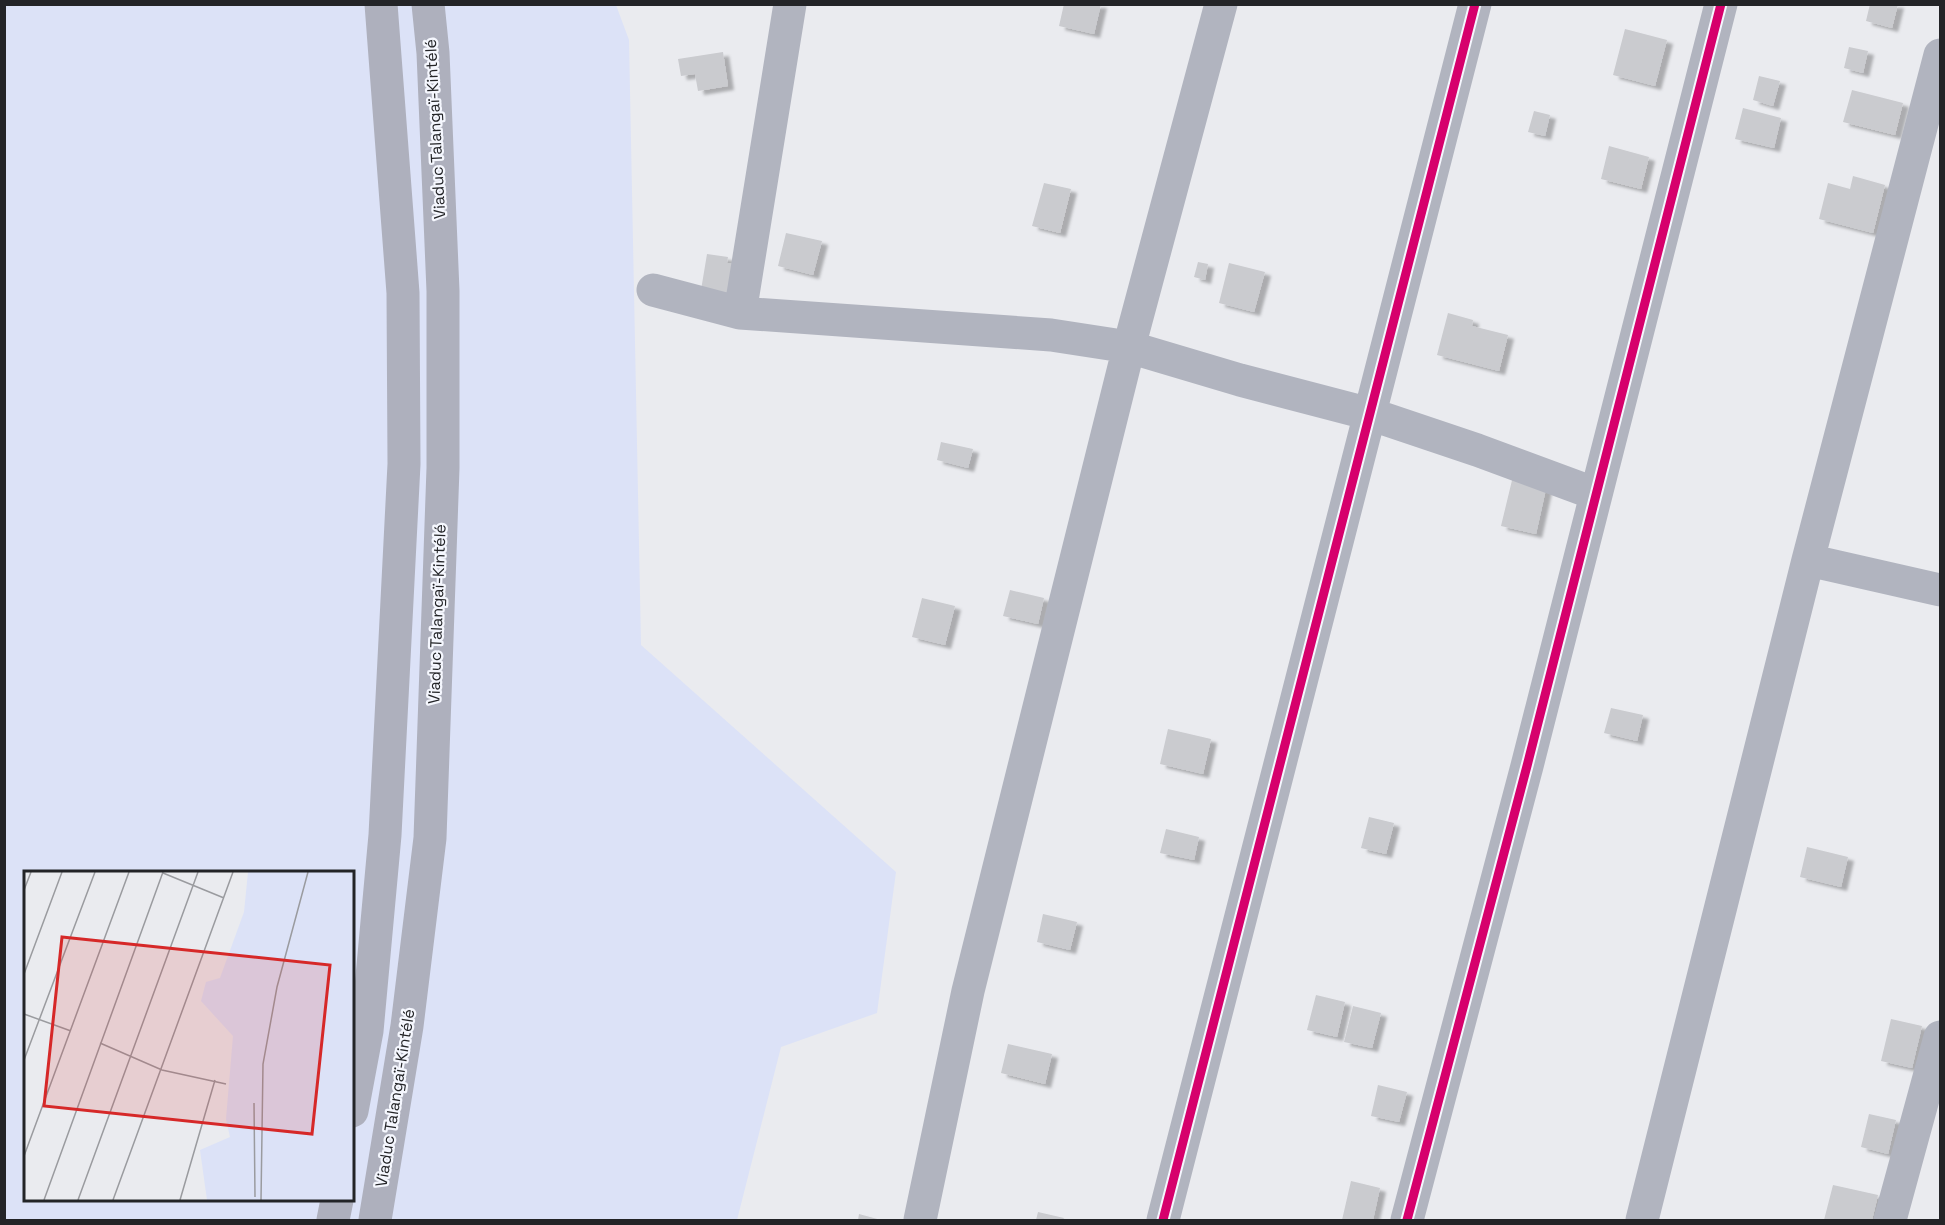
<svg xmlns="http://www.w3.org/2000/svg" width="1945" height="1225" font-family="'Space Grotesk',sans-serif">
	<style>
		.green { fill: #dce2f7; fill-rule: evenodd }
		.building { fill: #cacbcf; filter: url(#shadow) }
		.lines { fill: none; stroke-linecap: round; stroke-linejoin: round }
		.minor { stroke: #b1b4bf; stroke-width: 33 }
		.highway { stroke: #aeb0bd; stroke-width: 33 }
		.cycleway-casing { stroke: #f5f7fe; stroke-width: 13 }
		.cycleway { stroke: #d6006c; stroke-width: 9 }
		.labels { text-anchor: middle; dominant-baseline: central; stroke-width: 4.5; stroke-linejoin: round; paint-order: stroke }
		.street-label { font-size: 16px; fill: #232427; stroke: #f5f7fe }
		.inset-road { fill: none; stroke: #9a9b9f; stroke-width: 1.5 }
		.view { fill: #d62828; fill-opacity: 0.15; stroke: #d62828; stroke-width: 3 }
		.inset-edge { fill: none; stroke: #232427; stroke-width: 3 }
	</style>
	<defs>
		<filter id="shadow"><feDropShadow dx="6" dy="4" stdDeviation="1.5" flood-color="#0004"/></filter>
	</defs>
	<rect width="100%" height="100%" fill="#eaebef"/>
	<path class="green" d="M5 5H616L629 40 641 645 896 872 877 1013 781 1047 737 1220H5ZM26 872H352V1200H26Z"/>
	<path class="building" d="M1064 4H1101L1094 34 1059 26Z
		M1870 4H1898L1892 28 1866 21Z
		M1625 29 1667 40 1655 86 1613 75Z
		M1849 47 1868 51 1863 73 1844 68Z
		M723 52 728 86 698 91 695 74 681 76 678 59Z
		M1759 76 1780 81 1773 106 1753 100Z
		M1852 90 1903 103 1895 135 1843 122Z
		M1743 108 1781 118 1774 148 1735 139Z
		M1534 111 1550 115 1545 136 1528 132Z
		M1609 146 1649 157 1641 189 1601 179Z
		M1853 176 1885 185 1873 233 1819 219 1828 183 1850 189Z
		M1044 183 1071 189 1060 233 1032 226Z
		M786 233 822 241 813 275 778 266Z
		M707 254 728 257 727 263 740 265 735 295 701 290Z
		M1198 262 1208 264 1205 280 1194 277Z
		M1229 263 1265 272 1254 312 1219 303Z
		M1448 313 1473 320 1472 326 1508 335 1499 371 1437 355Z
		M941 442 973 449 968 468 937 460Z
		M1514 472 1548 480 1536 534 1501 526Z
		M1010 590 1044 598 1038 624 1003 616Z
		M922 598 955 606 945 645 912 637Z
		M1611 708 1643 715 1637 741 1604 733Z
		M1168 729 1211 739 1203 774 1160 764Z
		M1369 817 1394 823 1386 854 1361 848Z
		M1166 829 1199 837 1194 860 1160 853Z
		M1807 847 1848 857 1841 887 1800 877Z
		M1043 914 1077 922 1070 950 1037 942Z
		M1316 995 1345 1002 1337 1037 1307 1030Z
		M1353 1006 1381 1013 1372 1048 1344 1042Z
		M1891 1019 1922 1026 1912 1068 1881 1061Z
		M1008 1044 1052 1054 1045 1084 1001 1073Z
		M1378 1085 1407 1092 1399 1122 1371 1116Z
		M1869 1114 1896 1120 1888 1154 1861 1147Z
		M1351 1181 1380 1188 1373 1220H1342Z
		M1833 1185 1878 1195 1872 1220H1824Z
		M1038 1212 1064 1218 1063 1220H1036Z
		M859 1214 881 1220H858Z"/>
	<g class="lines">
		<path class="minor" d="M653 290 740 313 1051 335 1129 347 1240 380 1370 414 1477 450 1596 494
			M740 313 790 4
			M1808 560 1940 590
			M920 1220 968 991 1129 347 1221 4
			M1163 1220 1475 4
			M1407 1220 1527 766 1721 4
			M1642 1220 1808 560 1940 55
			M1890 1220 1940 1037"/>
		<path class="highway" d="M352 1111 367 1031 385 835 404 464 403 293 381 4
			M333 1220 337 1200
			M375 1220 407 1026 430 838 443 468V291L433 53 428 4"/>
		<defs>
			<path id="cycleway" d="M1163 1220 1475 4
				M1407 1220 1527 766 1721 4"/>
		</defs>
		<use href="#cycleway" class="cycleway-casing"/>
		<use href="#cycleway" class="cycleway"/>
	</g>
	<g class="labels">
		<g class="street-label">
			<text transform="translate(435 129) rotate(-93)">Viaduc Talangaï-Kintélé</text>
			<text transform="translate(437 614) rotate(-88)">Viaduc Talangaï-Kintélé</text>
			<text transform="translate(395 1098) rotate(-81)">Viaduc Talangaï-Kintélé</text>
		</g>
	</g>
	<g transform="translate(24 871)">
		<rect width="330" height="330" fill="#eaebef"/>
		<path d="M224 1H330V329H183L176 279 206 266 202 248 209 165 177 130 182 111 196 107 220 41Z" fill="#dce2f7"/>
		<path class="inset-road" d="M139 2 200 27M0 19 7 1M0 103 38 1M0 143 47 160M76 172 138 199 202 213M0 189 71 1M230 232 231 326M0 285 105 1M20 329 139 1M54 329 174 1M89 329 209 1M156 329 191 209M237 329 239 193 253 116 284 1"/>
		<path class="view" d="M38 66 306 94 288 263 20 235Z"/>
		<rect width="330" height="330" class="inset-edge"/>
	</g>
	<rect width="1945" height="1225" fill="none" stroke="#232427" stroke-width="12"/>
</svg>
